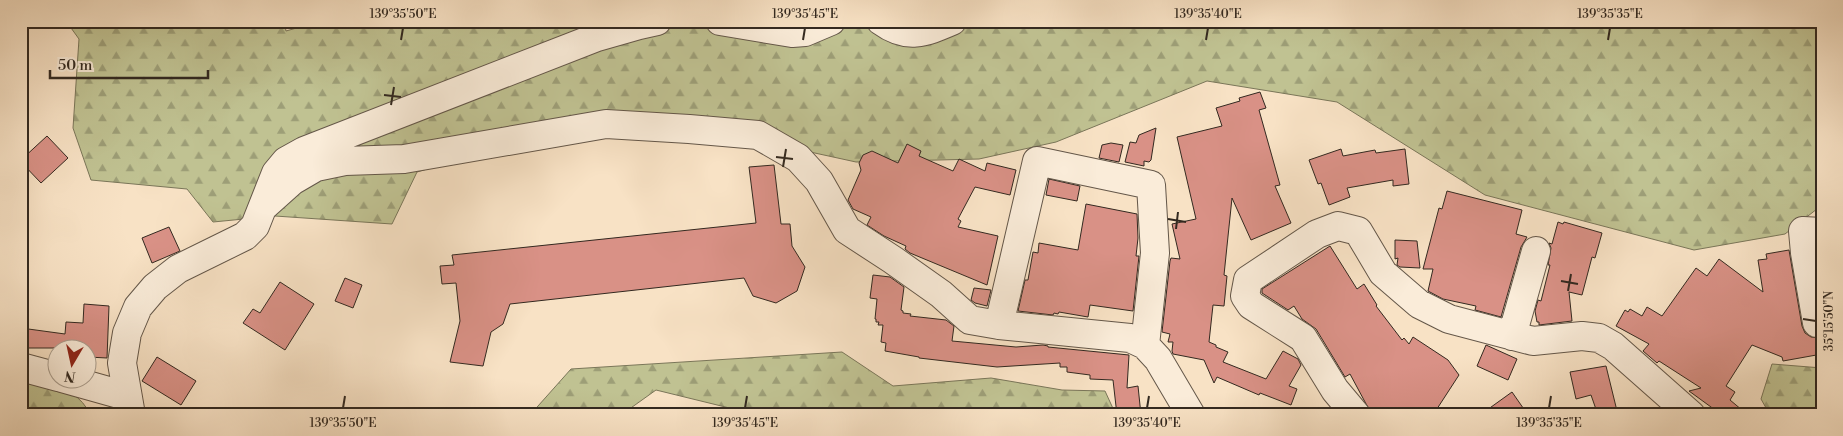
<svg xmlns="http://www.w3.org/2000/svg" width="1843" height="436" font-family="'Libre Bodoni',serif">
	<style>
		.forest { fill: url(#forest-firs); stroke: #7a7659 }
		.building { fill: #d99186; stroke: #332920 }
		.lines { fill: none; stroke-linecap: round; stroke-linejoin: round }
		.minor-casing { stroke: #645749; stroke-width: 30 }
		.minor { stroke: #faecd9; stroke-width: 28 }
		.ticks { fill: none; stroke: #332920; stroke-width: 2 }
		.neatline { fill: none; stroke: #332920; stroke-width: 2 }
		.ticks-label { font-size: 12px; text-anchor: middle; fill: #332920 }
	</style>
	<defs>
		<pattern id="forest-firs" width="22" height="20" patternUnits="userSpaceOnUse" patternTransform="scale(1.25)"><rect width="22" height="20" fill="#c0c292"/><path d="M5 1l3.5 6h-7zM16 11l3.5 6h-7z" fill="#9d9e77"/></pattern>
	</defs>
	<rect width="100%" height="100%" fill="#f8e2c5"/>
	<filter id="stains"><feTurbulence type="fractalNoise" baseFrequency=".004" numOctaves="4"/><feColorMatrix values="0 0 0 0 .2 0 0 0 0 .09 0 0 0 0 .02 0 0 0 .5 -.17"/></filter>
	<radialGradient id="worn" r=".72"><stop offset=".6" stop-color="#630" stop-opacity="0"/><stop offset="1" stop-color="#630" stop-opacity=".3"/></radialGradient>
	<path class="forest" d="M66 21H284L286 31 321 21H1822V205L1785 234 1694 250 1485 195 1337 102 1207 81 1056 142 979 159 856 162 622 111 417 172 392 224 275 216 213 222 187 189 91 180 73 128 79 39Z
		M842 352 893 386 991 378 1062 390 1105 391 1116 415H960L879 409 878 415H758L656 390 621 415H530L571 369Z
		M1772 364 1822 368V415H1770L1761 399Z
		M46 380C63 388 83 396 90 415H21V383Z"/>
	<path class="building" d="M1260 92 1266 108 1259 110 1280 185 1275 186 1291 223 1251 240 1232 198 1224 275 1227 276 1224 306 1213 305 1209 342 1216 345V347L1228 352 1223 362 1266 379 1283 351 1298 359 1301 365 1289 386 1297 389 1291 405 1260 393 1259 395 1217 377 1214 383 1204 360 1173 354 1172 351 1173 342H1168L1170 334 1162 332 1170 261 1171 258 1180 259 1172 224 1196 219 1177 137 1222 126 1216 108 1240 101 1239 98Z
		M1156 128 1151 160 1149 162 1144 161V166L1125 162 1130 142 1136 143 1139 135Z
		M47 136 68 158 41 183 21 162V160Z
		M1111 143 1123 145 1119 162 1099 158 1102 145Z
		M907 144 921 151 919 156 953 171 959 159 985 171 987 163 1016 170 1010 195 975 187 958 219 961 221 958 227 998 236 987 285 910 253 905 249 906 246 884 236 867 225 871 217 853 209 848 200 861 170 859 163 863 155 872 151 898 163Z
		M1341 149 1343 156 1375 150 1376 153 1405 149 1409 184 1393 186V180L1347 188 1350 197 1329 205 1321 183 1318 184 1309 160Z
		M774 165 781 224H790L792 246 805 267 797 291 776 303 753 296 744 278 510 304 503 324 491 332 483 366 450 362 460 321 456 283 442 284 440 266 454 265 452 255 756 223 749 167Z
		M1049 179 1080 186 1077 201 1046 195Z
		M1447 191 1522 210 1516 234 1527 237 1521 247 1501 317 1475 310 1476 306 1443 299 1428 291 1433 269H1423L1439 208 1442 209Z
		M1086 204 1137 214 1138 238 1136 256H1139L1133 311 1090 305 1088 317 1059 312 1058 314 1054 313 1053 315 1018 311 1025 280H1028L1033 252 1038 253 1039 243 1078 250Z
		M1558 222 1563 224 1564 222 1602 233 1595 258 1592 257 1582 295 1569 292 1572 321 1539 325V322H1537L1535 311 1538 300 1541 301 1550 265H1548L1551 248 1549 243 1552 244Z
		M169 227 180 251 152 263 142 238Z
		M1395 240 1417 241 1420 268 1400 267 1397 265 1398 258 1395 259Z
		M1330 246 1357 289 1364 284 1377 305 1376 306 1402 340 1404 338 1409 344 1413 337 1448 360 1459 375 1433 415H1372L1350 374 1345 377 1316 329 1302 319 1294 306 1288 310 1262 293V289Z
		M1789 250 1802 326 1805 333 1811 337 1822 338V354L1783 361 1782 357 1752 345 1726 386 1735 392 1730 400 1748 415H1722L1689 391 1701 388 1659 361 1657 363 1643 351 1649 344 1616 326 1625 310 1628 312 1630 309 1642 316 1647 307 1662 316 1696 268 1707 276 1719 259 1763 292 1758 260 1767 259 1766 254Z
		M873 275 890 277 904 287 901 310 903 311V313L911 314 910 316 946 320 954 326 952 341 1016 347 1043 345 1048 346V347L1129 355 1127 388 1138 386 1141 415H1117L1113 380 1090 379V375L1067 372V367H1060V363L997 367 919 358V357L885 351 886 343 881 342 883 325H878L879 322H876V319H875L877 299 870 298Z
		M345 278 362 285 353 308 335 301Z
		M280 282 314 304 285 350 243 323 253 309 260 313Z
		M974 288 991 290 987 306 975 303 971 300Z
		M84 304 109 306 107 358 88 357V348H21V328L65 334 66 322 83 323Z
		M1486 345 1517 359 1508 380 1477 366Z
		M157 357 196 381 181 405 142 381Z
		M1606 366 1618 415H1598L1591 395 1576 399 1570 372Z
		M1512 392 1528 415H1480Z"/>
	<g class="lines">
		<defs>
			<path id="minor" d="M720 21 792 33 805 32 831 21
				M881 21C907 40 924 33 952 21
				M263 207 292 181 316 167 345 161 404 159 606 124 689 129 758 135 798 158 819 181 847 230 893 260 941 294 970 320 999 325 1130 338 1145 345 1158 359 1191 415
				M1817 323 1805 253 1803 231 1822 232
				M999 325 1037 161 1151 185 1155 253 1145 345
				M1512 336 1536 251
				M21 367 58 377
				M62 378 126 396
				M131 415 122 363 127 333 138 307 155 287 178 269 245 236 255 226 276 173 286 161 304 151 597 37 639 25 657 21
				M1356 415 1335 390 1303 338 1251 305 1245 296 1248 280 1317 234 1338 226 1358 231 1383 273 1419 304 1449 319 1533 341 1582 336 1599 338 1613 346 1691 415"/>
		</defs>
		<use href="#minor" class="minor-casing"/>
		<use href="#minor" class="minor"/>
	</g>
	<path class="ticks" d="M401 40 403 28M803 40 805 28M1206 40 1208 28M1608 40 1610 28M384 95 401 97M391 105 394 87M776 157 793 159M783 167 786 149M1168 219 1186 222M1176 229 1178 212M1561 281 1578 284M1568 291 1571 274M1803 319 1816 321M343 408 345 396M745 408 747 396M1147 408 1149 396M1549 408 1551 396"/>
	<rect width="1843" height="436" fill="none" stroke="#f8e2c5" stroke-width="55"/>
	<g transform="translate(72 364) rotate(189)"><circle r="24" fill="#faecd9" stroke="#aa9e8f"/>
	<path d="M0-4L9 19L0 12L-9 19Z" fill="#8f2418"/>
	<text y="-8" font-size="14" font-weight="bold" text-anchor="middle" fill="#332920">N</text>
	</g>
	<path d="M50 70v8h158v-8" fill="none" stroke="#332920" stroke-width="2.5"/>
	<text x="58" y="70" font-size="15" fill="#332920" stroke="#faecd9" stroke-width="4" paint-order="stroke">50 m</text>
	<rect x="28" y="28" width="1788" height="380" class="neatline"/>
	<g class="ticks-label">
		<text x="403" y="18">139°35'50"E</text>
		<text x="805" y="18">139°35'45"E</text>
		<text x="1208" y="18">139°35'40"E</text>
		<text x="1610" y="18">139°35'35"E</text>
		<text transform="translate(1829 321) rotate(-90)" y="4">35°15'50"N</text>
		<text x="343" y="427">139°35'50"E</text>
		<text x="745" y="427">139°35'45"E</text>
		<text x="1147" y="427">139°35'40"E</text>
		<text x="1549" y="427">139°35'35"E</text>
	</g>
	<rect width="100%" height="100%" filter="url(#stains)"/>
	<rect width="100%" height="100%" fill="url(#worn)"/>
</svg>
